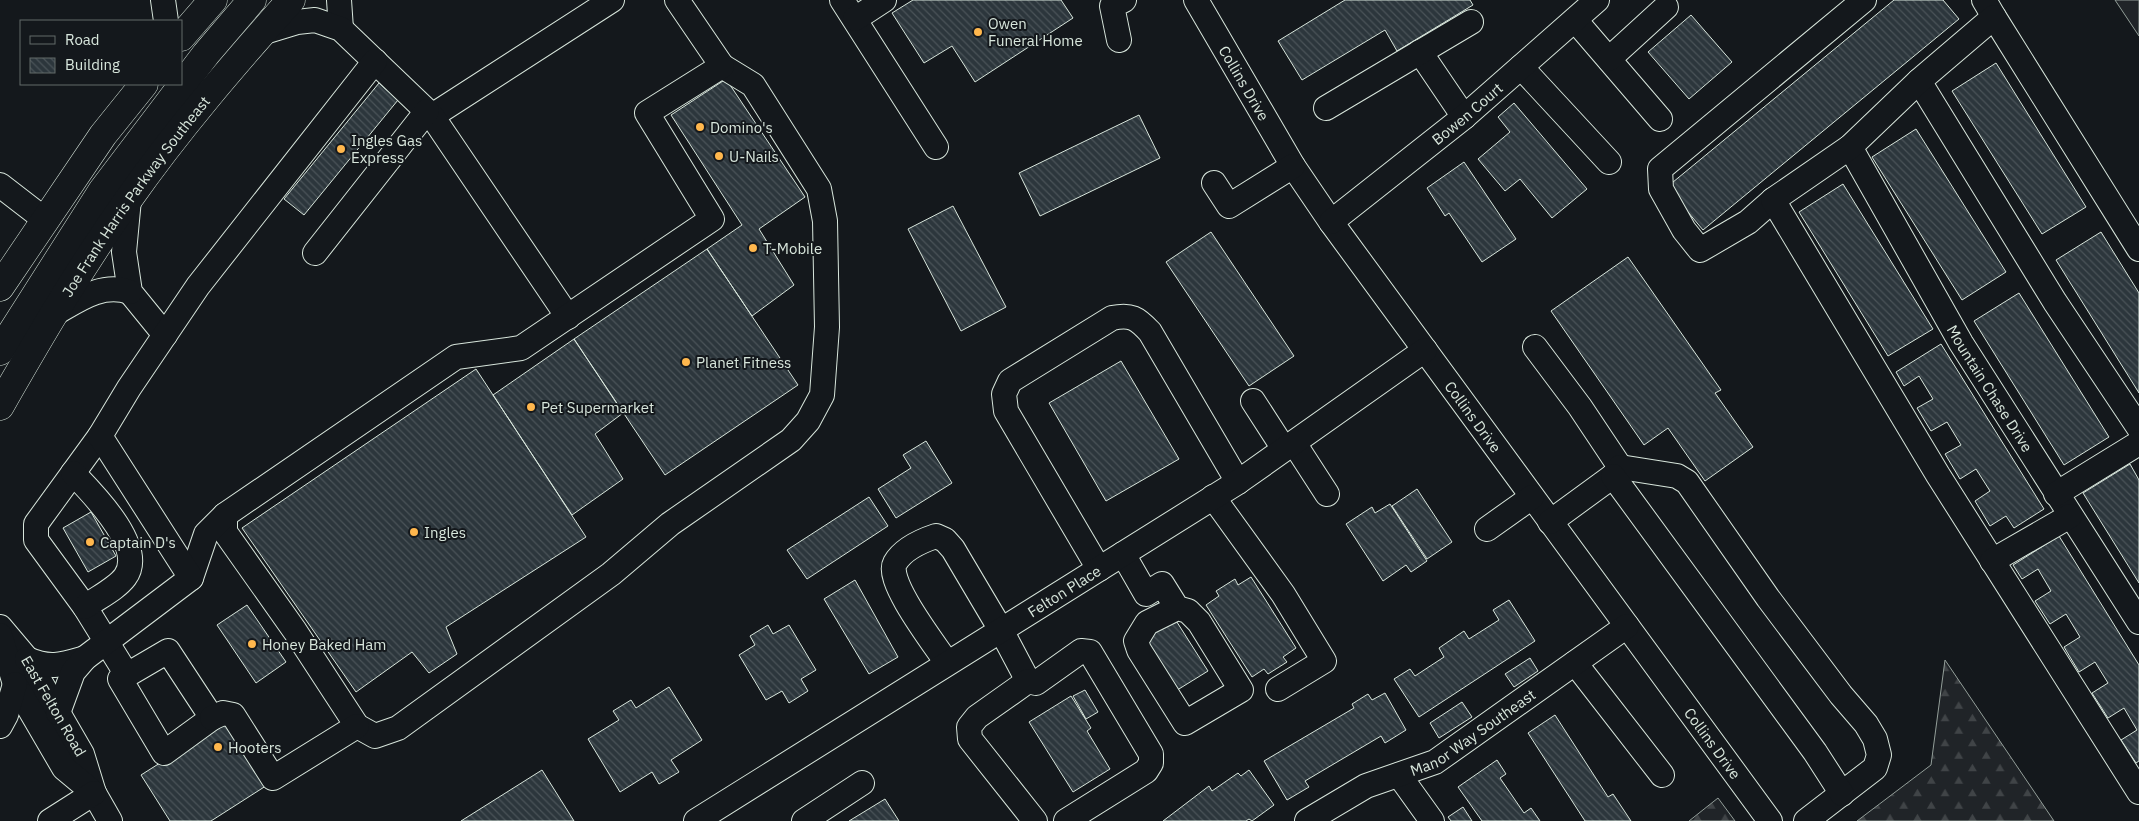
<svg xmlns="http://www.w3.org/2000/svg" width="2139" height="821" font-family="'IBM Plex Sans',sans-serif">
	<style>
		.green { fill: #202428; stroke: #939e99 }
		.forest { fill: url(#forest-firs); stroke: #939e99 }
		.building { fill: url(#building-back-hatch); stroke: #d8e6dc }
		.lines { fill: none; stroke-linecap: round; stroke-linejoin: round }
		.minor-casing { stroke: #d8e6dc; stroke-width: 26 }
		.major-casing { stroke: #d8e6dc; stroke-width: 29 }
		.minor { stroke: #14181c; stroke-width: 24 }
		.major { stroke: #14181c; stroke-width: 28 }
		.poi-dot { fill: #ffb74d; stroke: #14181c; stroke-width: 2 }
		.labels { text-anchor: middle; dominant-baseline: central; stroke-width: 4; stroke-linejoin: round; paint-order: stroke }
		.poi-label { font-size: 15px; fill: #d8e6dc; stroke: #14181c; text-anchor: start }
		.street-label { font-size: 15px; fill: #d8e6dc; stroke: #14181c }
	</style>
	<defs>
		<pattern id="forest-firs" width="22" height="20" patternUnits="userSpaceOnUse" patternTransform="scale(1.25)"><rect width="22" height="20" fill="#202428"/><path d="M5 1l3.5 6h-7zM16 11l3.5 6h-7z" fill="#404447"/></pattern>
		<pattern id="building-back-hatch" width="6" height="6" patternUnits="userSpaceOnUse" patternTransform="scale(1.25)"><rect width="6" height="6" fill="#2c363c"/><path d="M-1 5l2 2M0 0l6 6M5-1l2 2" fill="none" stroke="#4a5358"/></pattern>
	</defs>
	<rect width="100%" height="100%" fill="#14181c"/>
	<path class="green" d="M2115 0H2139V36Z"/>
	<path class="forest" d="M1945 660 2054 821H1857L1931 765Z
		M1718 798 1735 821H1689Z"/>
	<path class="building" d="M913 0H1061L1073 18 975 82 952 46 924 63 892 13Z
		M1345 0H1470L1473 5 1397 51 1385 30 1302 80 1278 41Z
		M1894 0H1943L1959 19 1703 230 1667 187Z
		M1691 15 1732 62 1689 99 1648 52Z
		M1996 63 2086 207 2042 234 1952 91Z
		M726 79 805 197 759 229 794 285 752 316 707 249 742 225 671 115Z
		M379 83 398 100 304 215 284 199Z
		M1514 103 1587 189 1552 218 1520 179 1505 191 1478 159 1510 132 1498 117Z
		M1139 115 1160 158 1040 216 1019 173Z
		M1916 129 2006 272 1962 300 1872 157Z
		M1464 162 1516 239 1482 262 1449 213 1445 216 1427 188Z
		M1843 184 1933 329 1888 356 1799 212Z
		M953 206 1006 307 961 331 908 229Z
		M1211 232 1294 356 1249 386 1166 262Z
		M2101 232 2139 293V393L2056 260Z
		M707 249 798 385 665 475 574 339Z
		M1628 257 1721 390 1715 393 1753 447 1705 481 1668 428 1644 445 1551 311Z
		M2019 293 2109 437 2064 465 1974 321Z
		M574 339 623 413 595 434 623 479 572 515 493 395Z
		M1941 344 2044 509 2014 528 2006 516 1990 526 1975 501 1990 491 1976 469 1960 479 1945 454 1961 445 1947 422 1931 431 1917 408 1933 399 1919 376 1904 386 1896 372Z
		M1121 361 1179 459 1106 501 1049 403Z
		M476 369 586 537 446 627 457 654 429 673 412 652 356 692 242 528Z
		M926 441 952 483 896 518 878 489 911 468 903 455Z
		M2130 464 2139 480V583L2083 493Z
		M1417 489 1452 542 1427 559 1392 506Z
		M869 497 888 526 807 579 787 550Z
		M1390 504 1427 561 1411 572 1406 565 1383 581 1346 524 1372 507 1375 513Z
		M91 512 116 556 88 572 63 528Z
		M2059 536 2139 665V761L2136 763 2121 740 2137 730 2124 708 2108 718 2092 693 2108 683 2095 662 2079 672 2064 647 2080 637 2066 614 2050 624 2035 601 2051 591 2038 569 2022 579 2013 565Z
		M1251 577 1296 648 1283 657 1287 662 1268 674 1264 669 1252 677 1206 605 1219 596 1216 591 1235 579 1238 585Z
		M855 580 898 657 869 674 824 599Z
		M1509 600 1535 641 1419 717 1394 679 1410 669 1415 676 1444 657 1439 648 1464 631 1469 639 1499 620 1493 610Z
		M247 605 286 662 256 683 217 625Z
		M1175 619 1208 671 1174 692 1141 639Z
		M768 625 773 634 789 625 816 670 801 679 808 691 789 703 782 691 766 700 739 655 755 645 750 636Z
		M1530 658 1538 671 1514 687 1505 674Z
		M669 687 702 740 671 760 679 772 659 784 652 772 620 792 588 739 619 720 613 711 631 700 636 708Z
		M1085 690 1098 712 1086 719 1073 696Z
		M1385 693 1406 730 1385 743 1381 736 1305 781 1309 787 1287 800 1264 761 1354 708 1352 704 1368 694 1372 700Z
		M1071 696 1091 728 1087 731 1110 769 1073 792 1029 722Z
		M1462 702 1472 717 1439 738 1430 723Z
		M1555 715 1608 797 1613 794 1631 821H1585L1528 733Z
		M231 718 272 782 211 821H170L141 775Z
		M1497 760 1506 774 1500 778 1524 813 1531 808 1540 821H1482L1458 787Z
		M542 770 574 821H461Z
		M1249 770 1274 805 1252 821 1249 819 1246 821H1163L1209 786 1212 791 1238 773 1241 776Z
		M885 799 899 821H849Z
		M1463 807 1472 821H1451L1448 817Z"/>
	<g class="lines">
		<defs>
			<g id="minor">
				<path d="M163 0 166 21"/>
				<path d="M339 0 341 29"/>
				<path d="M842 0 936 147"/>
				<path id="s1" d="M1196 0 1293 166 1331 222 1770 821"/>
				<path d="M1984 0 1994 17"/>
				<path d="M855 19 884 0"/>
				<path d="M1575 20 1660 119"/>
				<path d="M261 33 297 22 315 20 341 29 432 116 612 0"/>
				<path d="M1119 40 1112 6 1124 0"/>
				<path d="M1420 52 1464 117"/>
				<path d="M1609 59 1666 7"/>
				<path d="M1521 67 1609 162"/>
				<path d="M1919 81 2055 302 2139 428"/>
				<path d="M1326 108 1471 22"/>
				<path d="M432 116 568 317"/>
				<path id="s2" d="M1850 147 1961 343 2139 622"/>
				<path d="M1214 183 1229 206 1293 166"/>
				<path d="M0 185 44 219"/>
				<path d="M129 199 124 252 130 292 165 335"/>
				<path d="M1773 200 1748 222 1700 250 1684 230 1661 189 1660 169 1864 0"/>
				<path id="s3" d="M1331 222 1464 117 1597 0"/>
				<path d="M2139 249 1994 17 1919 81 1850 147 1773 200 1938 475 2139 792"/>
				<path d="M315 253 427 111"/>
				<path d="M52 315C77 301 101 282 130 292"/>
				<path d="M1535 347 1580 407 1620 467 1613 476 1550 522"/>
				<path d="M1253 401 1284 449"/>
				<path d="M100 436 36 524V540L85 607 127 675 120 679 164 753 212 718 168 651 127 675"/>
				<path d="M1294 443 1327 494"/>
				<path d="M1620 467 1677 476 1687 482 1768 598 1841 695 1866 724 1875 739 1879 755 1875 768 1806 821"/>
				<path d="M73 473C92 493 147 547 125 577 116 589 97 598 85 607"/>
				<path d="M1613 476 1815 752 1842 794"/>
				<path d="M2056 494 2139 443"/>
				<path d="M1213 497 1283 594 1324 661 1278 689"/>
				<path d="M225 515V532L295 631 357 726 375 736 398 728 611 574 670 524 791 440 808 421 822 395 827 327 825 221 819 189 753 85 722 66"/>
				<path d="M1487 529 1532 497"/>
				<path d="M1123 554 1146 594 1162 584 1177 608 1188 611 1199 622 1241 690 1185 723 1139 650 1136 641 1147 623 1177 608"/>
				<path d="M1992 561 2070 516"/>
				<path d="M1099 569 1006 411 1004 394 1010 381 1112 318C1131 314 1137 318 1150 332L1238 482"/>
				<path d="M191 578 206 534 225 515 456 357 521 348 712 219 647 113 722 66 677 0"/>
				<path id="s4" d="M0 627 27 659 82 754 94 793 110 821"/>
				<path d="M0 635 15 684 64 768 94 793"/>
				<path d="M27 659C50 669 61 665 85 658"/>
				<path d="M947 663C936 646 885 581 895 563 903 549 921 541 936 536L945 540 953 549 1001 630 1028 681"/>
				<path d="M1575 663 1662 775"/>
				<path d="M58 713 73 672 85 658 191 578 100 436 129 388 198 286 375 61"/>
				<path d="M212 718 223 713 233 715 273 778 357 726"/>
				<path d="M0 726 6 715 15 684"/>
				<path d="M1399 775 1432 821"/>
				<path d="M50 821 94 793"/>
				<path id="s5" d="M696 821 1238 482 1425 350"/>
				<path d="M804 821 862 783"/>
				<path d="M1035 821 970 739 969 727 977 717 1028 681 1036 683 1081 651 1090 652 1151 754V763L1146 771 1066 821"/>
				<path id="s6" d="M1307 821 1366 786 1435 762 1627 626"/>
			</g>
			<g id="major">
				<path d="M181 37 213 0"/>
				<path d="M0 287 103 135 144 84"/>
				<path d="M0 351 102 191 206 54 252 0"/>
				<path id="s7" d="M0 406C40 336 81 266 128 200 177 130 234 64 291 0"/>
			</g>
		</defs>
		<use href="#minor" class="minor-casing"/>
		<use href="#major" class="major-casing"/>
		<use href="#minor" class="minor"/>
		<use href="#major" class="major"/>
	</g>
	<g class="poi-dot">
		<circle cx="978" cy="32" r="5"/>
		<circle cx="700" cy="127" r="5"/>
		<circle cx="341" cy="149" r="5"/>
		<circle cx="719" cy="156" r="5"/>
		<circle cx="753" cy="248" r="5"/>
		<circle cx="686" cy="362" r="5"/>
		<circle cx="531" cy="407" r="5"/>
		<circle cx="414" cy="532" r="5"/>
		<circle cx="90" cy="542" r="5"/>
		<circle cx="252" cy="644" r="5"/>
		<circle cx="218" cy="747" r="5"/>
	</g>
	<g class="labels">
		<g class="poi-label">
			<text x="988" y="23">Owen<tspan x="988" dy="17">Funeral Home</tspan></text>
			<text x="710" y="127">Domino's</text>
			<text x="351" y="140">Ingles Gas<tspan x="351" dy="17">Express</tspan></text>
			<text x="729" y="156">U-Nails</text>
			<text x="763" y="248">T-Mobile</text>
			<text x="696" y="362">Planet Fitness</text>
			<text x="541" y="407">Pet Supermarket</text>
			<text x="424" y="532">Ingles</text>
			<text x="100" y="542">Captain D's</text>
			<text x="262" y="644">Honey Baked Ham</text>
			<text x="228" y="747">Hooters</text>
		</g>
		<g class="street-label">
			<text stroke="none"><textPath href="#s1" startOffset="96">Collins Drive</textPath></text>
			<text stroke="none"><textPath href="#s3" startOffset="174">Bowen Court</textPath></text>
			<text stroke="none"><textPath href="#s7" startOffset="250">Joe Frank Harris Parkway Southeast</textPath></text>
			<text stroke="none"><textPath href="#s2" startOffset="279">Mountain Chase Drive</textPath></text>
			<text stroke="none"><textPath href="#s1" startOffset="501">Collins Drive</textPath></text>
			<text stroke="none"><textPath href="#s5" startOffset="434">Felton Place</textPath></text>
			<text stroke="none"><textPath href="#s4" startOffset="96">East Felton Road</textPath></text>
			<text stroke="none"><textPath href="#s6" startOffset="189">Manor Way Southeast</textPath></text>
			<text stroke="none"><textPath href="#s1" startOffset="906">Collins Drive</textPath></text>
		</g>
	</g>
	<rect x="20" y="20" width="162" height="65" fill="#14181c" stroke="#626a69"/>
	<rect x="30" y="36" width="25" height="8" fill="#14181c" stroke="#626a69"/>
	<text x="65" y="45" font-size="15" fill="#d8e6dc">Road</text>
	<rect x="30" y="58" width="25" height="15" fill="url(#building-back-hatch)" stroke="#626a69"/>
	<text x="65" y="70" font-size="15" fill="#d8e6dc">Building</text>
</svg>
